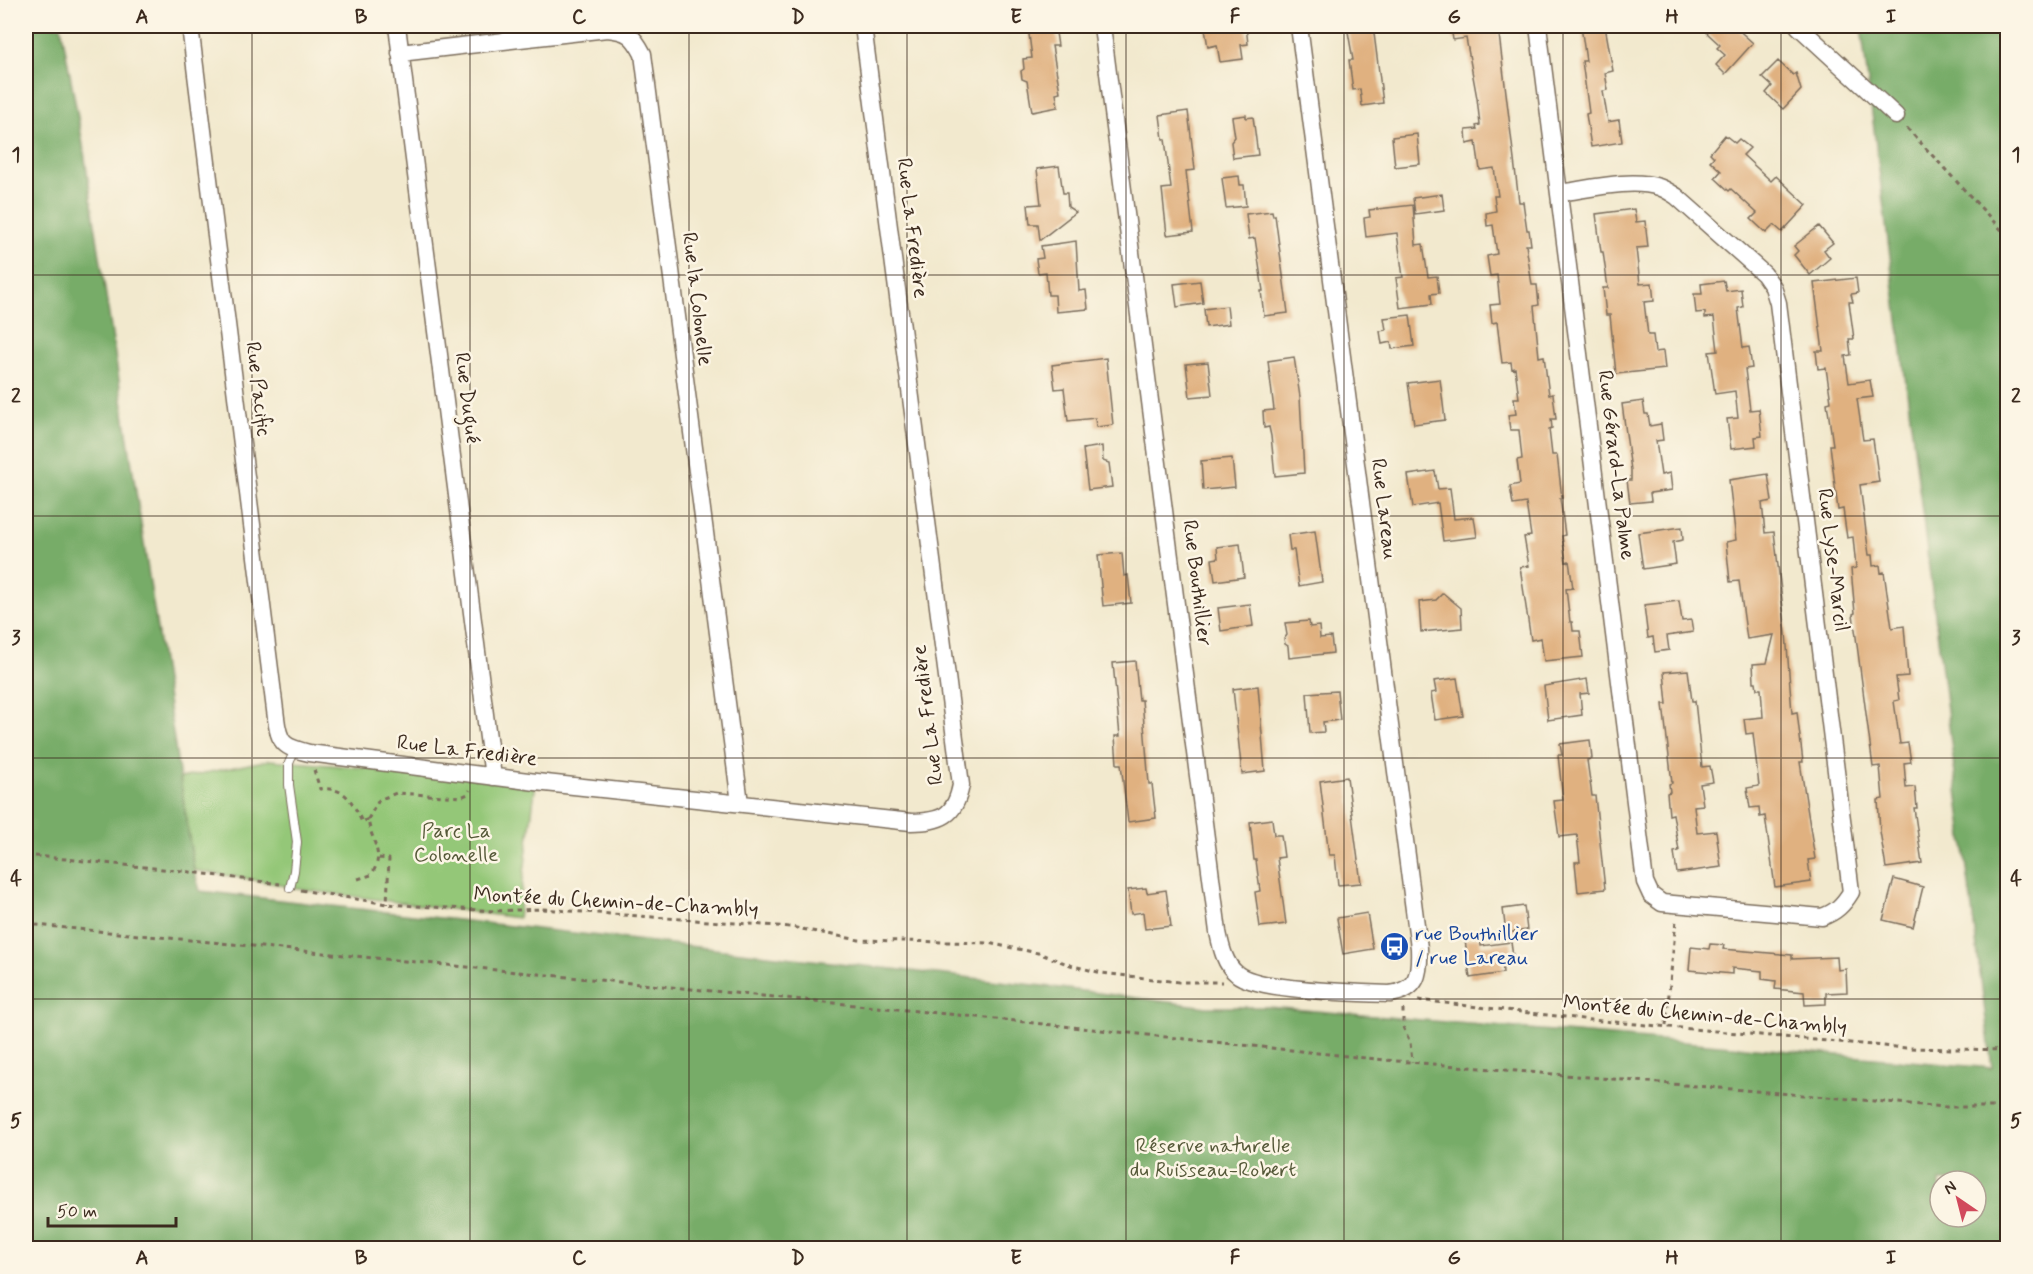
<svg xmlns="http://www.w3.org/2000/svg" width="2033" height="1274" font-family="Mynerve,sans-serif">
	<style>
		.green { fill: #94c778; stroke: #68784b; stroke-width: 1.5 }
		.forest { fill: #77ac68; stroke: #596b43; stroke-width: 1.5; fill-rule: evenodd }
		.building { fill: #e0b180 }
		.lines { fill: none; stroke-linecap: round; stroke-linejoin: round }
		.lane-casing { stroke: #7b6d5c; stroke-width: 10 }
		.street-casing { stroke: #7b6d5c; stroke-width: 19 }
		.path { stroke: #7b6d5c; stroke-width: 3; stroke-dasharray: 4.5 4.5; stroke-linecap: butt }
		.lane { stroke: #fff; stroke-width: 8 }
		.street { stroke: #fff; stroke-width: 16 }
		.grid { fill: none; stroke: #3b2a1e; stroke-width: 1.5; stroke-opacity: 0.55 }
		.labels { text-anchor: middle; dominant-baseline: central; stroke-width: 5; stroke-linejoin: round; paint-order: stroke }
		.street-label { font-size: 21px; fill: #3b2a1e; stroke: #fcf5e5 }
		.park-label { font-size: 21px; fill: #565939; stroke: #fcf5e5 }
		.transit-label { font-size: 21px; fill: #164399; stroke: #fcf5e5; text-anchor: start }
		.neatline { fill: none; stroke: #3b2a1e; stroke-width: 2 }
		.grid-label { font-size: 20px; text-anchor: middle; font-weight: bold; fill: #3b2a1e }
	</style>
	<rect width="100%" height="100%" fill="#fcf5e5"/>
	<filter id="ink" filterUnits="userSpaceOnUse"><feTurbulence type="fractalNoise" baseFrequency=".0167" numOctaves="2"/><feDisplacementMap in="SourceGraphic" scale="12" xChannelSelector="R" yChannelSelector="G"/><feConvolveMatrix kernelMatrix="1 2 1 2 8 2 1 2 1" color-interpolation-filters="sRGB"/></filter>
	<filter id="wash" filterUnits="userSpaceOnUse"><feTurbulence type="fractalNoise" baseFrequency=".008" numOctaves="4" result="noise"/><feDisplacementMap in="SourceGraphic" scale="24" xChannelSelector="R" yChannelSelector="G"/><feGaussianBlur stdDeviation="1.35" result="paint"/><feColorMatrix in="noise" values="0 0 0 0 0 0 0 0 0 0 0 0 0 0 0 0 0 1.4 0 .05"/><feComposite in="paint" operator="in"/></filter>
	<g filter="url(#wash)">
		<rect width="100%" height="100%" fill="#f2e9ce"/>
		<path class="green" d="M269 760 536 782 518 918 290 888 278 884 194 870 180 778Z"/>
		<path class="forest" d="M26 26H61L82 139 194 870 200 891 1052 987 1207 1007H1268L1992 1068 1861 26H2007V1248H26ZM1940 1181H1976V1217H1940Z"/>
		<g id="blocks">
			<path class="building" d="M1028 26H1055L1058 46H1052L1060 92 1056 93 1058 107 1032 112 1027 81 1022 79 1021 71 1024 69 1023 59 1032 58Z
				M1215 26H1246L1248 44 1241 45 1243 59 1220 62 1217 45 1208 47 1205 29 1215 27Z
				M1347 26H1373L1383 103 1362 106 1360 89 1353 90 1349 60H1353Z
				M1451 26H1498L1519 202H1523L1527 230H1529L1531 245H1526L1532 285H1537L1539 305 1534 306 1539 357 1544 356 1549 395 1553 394 1556 419H1551L1552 428 1549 429 1552 455H1557L1562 498H1560L1565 535 1562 536 1566 562 1569 561 1573 588 1566 589 1570 622H1572L1573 631H1580L1583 657 1544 661 1541 638 1531 640 1520 567 1529 566 1524 537 1531 536 1526 503 1513 505 1510 486 1520 484 1517 460 1522 459 1519 430H1510L1508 415 1516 414 1514 398H1519L1515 368 1512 369 1511 362 1502 363 1497 322 1492 323 1490 305 1500 304 1497 275 1490 276 1487 256 1497 254 1493 225 1487 226 1486 213 1496 211 1494 196H1498L1494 168 1480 170 1476 142 1467 144 1466 130 1477 129 1476 126 1480 125 1477 98 1466 38 1453 40Z
				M1581 26H1605L1613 71 1605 73 1608 90 1603 91 1608 122 1619 120 1622 142 1591 147 1586 114 1589 113 1582 61H1586Z
				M1713 26H1734L1753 43 1725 74 1716 65 1725 55 1717 48 1720 45 1707 33Z
				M1778 61 1793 75 1796 73 1801 90 1783 109 1766 93 1772 86 1762 77Z
				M1188 111 1195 170 1186 171 1193 232 1167 235 1162 189 1171 188 1165 139H1163L1160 115Z
				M1246 115V118L1253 117 1258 155 1233 158 1231 142 1235 137 1232 117Z
				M1417 134 1420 164 1395 167 1392 137Z
				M1725 135 1735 143 1739 139 1750 148 1743 155 1771 181 1776 176 1807 205 1782 232 1774 225 1766 233 1751 219 1757 213 1731 189 1729 191 1715 178 1721 171 1710 161 1714 157 1710 153Z
				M1059 166 1063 193H1067L1068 207 1076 212 1040 240 1038 224H1030L1028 205 1041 204 1037 169Z
				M1239 176 1240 185H1244L1246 206 1226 208 1222 178Z
				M1442 194 1444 210 1415 214 1413 198Z
				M1413 205 1416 245 1423 244 1428 277 1437 276 1439 293 1431 294 1432 304 1400 308 1396 278 1403 277 1397 233 1366 237 1364 218 1370 217 1369 210Z
				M1634 209 1636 222 1645 221 1648 247 1636 248 1640 284 1652 283 1654 301 1644 302 1648 335H1653L1655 352 1663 351 1665 369 1616 374 1610 315H1606L1603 288H1608L1603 252H1601L1596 214Z
				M1272 211 1273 216 1275 215 1288 313 1264 316 1261 291H1263L1255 238 1249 239 1246 214Z
				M1819 226 1833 243 1824 250 1830 258 1810 275 1794 255 1798 251 1794 246Z
				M1076 241 1079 291 1086 290 1088 309 1056 312 1055 295H1048L1046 272 1038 273 1036 259 1043 258 1041 246Z
				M1856 278 1858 293 1851 294 1853 302H1849L1854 339H1849L1851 355 1845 356 1849 383 1870 380 1873 397 1857 399 1863 440 1873 439 1879 482 1860 485 1869 555H1872L1873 566 1880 565 1881 573 1884 572 1892 628 1904 626 1908 676 1896 677 1899 700 1894 701 1900 744 1908 743 1911 762 1904 763 1906 788 1915 787 1917 808H1914L1922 863 1886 868 1880 831 1878 800 1883 799 1880 766 1873 767 1853 614 1855 613 1851 569 1856 568 1853 537 1847 538 1843 509 1838 510 1830 445H1833L1827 403 1831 402 1826 368 1818 369 1816 351H1823L1814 283Z
				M1200 281 1203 303 1177 307 1174 284Z
				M1724 281 1726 291 1741 289 1743 307 1738 308 1743 348 1749 347 1752 368 1745 369 1750 410 1759 409 1762 436 1755 437 1756 446 1731 449 1727 419 1738 418 1735 391 1715 394 1709 352 1718 351 1714 317 1705 318V312L1696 313 1694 294H1702L1701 284Z
				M1227 306 1229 324 1206 327 1204 309Z
				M1410 315 1414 346 1392 349 1391 342 1382 344 1380 331 1386 330 1384 318Z
				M1294 357 1300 397 1304 473 1275 476 1271 436 1269 427 1264 428 1263 411 1274 410 1268 361Z
				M1106 358 1113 425 1096 427 1095 418 1068 421 1064 388 1055 389 1052 365Z
				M1208 362 1212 395 1190 397 1186 364Z
				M1440 379 1445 420 1414 424 1408 383Z
				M1643 401 1645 414H1648L1650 426 1661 424 1663 440 1656 441 1661 475 1670 473 1672 490 1650 493 1651 501 1630 503 1627 480H1631V470L1622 404Z
				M1102 446 1103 461 1109 463 1112 487 1088 490 1083 449Z
				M1232 458 1235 487 1203 490 1201 461Z
				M1435 471 1438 489 1450 488 1454 519 1474 517 1477 537 1443 541 1438 503 1413 507 1408 475Z
				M1768 474 1772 501 1762 503 1765 533 1774 532 1786 633 1792 713 1797 712 1803 762H1800L1815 859 1808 860 1811 882 1775 887 1765 816 1760 817 1759 807 1750 808 1747 788 1759 786 1753 733 1746 734 1744 719 1763 717 1761 689H1757L1756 682H1754L1753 664 1767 663 1774 635 1747 639 1739 581 1730 582 1726 542 1736 540 1729 480Z
				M1682 527 1683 540 1673 542 1676 564 1643 569 1638 533Z
				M1315 531 1322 582 1299 586 1294 550H1290L1288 535Z
				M1240 544 1244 577 1215 581 1212 559 1218 558 1217 547Z
				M1122 553 1124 576 1128 575 1131 603 1103 606 1098 555Z
				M1443 593 1461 608 1462 628 1421 632 1419 602 1436 600Z
				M1679 601 1682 621 1691 620 1693 632 1667 636 1669 650 1655 652 1653 637 1648 638 1644 605Z
				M1250 604 1253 626 1221 631 1218 608Z
				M1309 621 1310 627 1319 626 1320 638 1331 637 1333 653 1289 658 1288 646 1285 644 1284 639 1287 635 1285 623Z
				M1135 661 1139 700H1142L1149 784H1152L1156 818 1128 822 1121 764H1117L1115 736H1120L1113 663Z
				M1688 670 1692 701H1695L1702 767 1710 766 1713 782 1700 784 1703 805 1694 806 1697 833 1716 831 1721 867 1677 873 1674 852 1679 851 1673 814 1669 815 1667 793 1670 792 1669 784 1672 783 1663 704H1667L1664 672Z
				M1457 678 1463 716 1435 720 1431 693 1436 692 1434 681Z
				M1587 679 1589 693 1580 694 1582 715 1548 720 1544 686Z
				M1258 686 1265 771 1242 774 1233 689Z
				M1337 691 1340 720 1323 722 1324 732 1310 733 1307 693Z
				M1590 740 1592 759 1587 760 1592 796H1595L1605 889 1578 892 1575 862H1580L1577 835 1559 837 1554 801 1563 800 1558 755H1562L1560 744Z
				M1347 777 1361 883 1338 885 1335 855H1329L1320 781Z
				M1272 819 1274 835H1281L1284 857 1277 858 1286 924 1260 927 1255 892 1260 891 1256 860H1254L1250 822Z
				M1894 879 1923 887 1913 927 1883 920Z
				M1146 888 1147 893 1166 890 1171 926 1145 929 1143 912 1131 914 1128 890Z
				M1524 906 1527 930 1506 933 1503 909Z
				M1367 913 1373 949 1343 954 1337 918Z
				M1480 937 1481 946 1511 942 1513 957 1502 959 1503 973 1470 978 1465 940Z
				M1710 944 1724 945 1723 949 1792 955V959L1837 957 1838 970 1846 969 1847 992 1826 993V1004L1805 1005 1804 992 1775 989 1776 981 1762 979V971L1732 968V974L1689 970 1691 947 1709 949Z"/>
		</g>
	</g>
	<g filter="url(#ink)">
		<use href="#blocks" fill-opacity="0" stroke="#7b6d5c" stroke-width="1.5"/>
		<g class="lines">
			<defs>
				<path id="lane" d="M290 888 294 871 297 842 289 785V763L295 750"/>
				<path id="street" d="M190 26 276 718C279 744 284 747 309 753L536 782 911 822C941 821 955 817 961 785L863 26
					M397 26 493 777
					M1102 26 1218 932C1221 947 1225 965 1237 974 1258 991 1359 993 1390 994 1418 990 1420 974 1419 948L1299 26
					M1538 26 1645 882 1651 895 1662 903 1822 917C1836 912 1843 905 1851 892L1778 303 1773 287 1764 274 1676 196C1671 193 1665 189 1659 187 1631 178 1589 189 1559 193
					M1798 26 1896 116
					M400 53 607 29C628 31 633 35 643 54L740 803"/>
			</defs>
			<use href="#lane" class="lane-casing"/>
			<use href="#street" class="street-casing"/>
			<path class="path" d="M1907 128 2008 237
				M314 770 320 789C346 787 352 801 362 822L368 819
				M26 855 183 871 280 884
				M379 858 389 859 387 904
				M358 879 371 875C386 854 371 842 368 819L379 800 396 793 461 797 468 794 470 790
				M301 890 387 904 494 911 542 909 791 927 859 940 988 943 1038 953 1073 966 1102 973 1179 982H1222
				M26 924 958 1015 1385 1060 1946 1107H2008
				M1418 1000 1591 1020 1906 1048 2008 1050
				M1403 1009V1027L1410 1042 1412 1062
				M1666 1025 1676 920"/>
			<use href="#lane" class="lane"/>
			<use href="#street" class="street"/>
		</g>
	</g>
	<path class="grid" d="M252 26V1248M470 26V1248M689 26V1248M907 26V1248M1126 26V1248M1344 26V1248M1563 26V1248M1781 26V1248M26 275H2008M26 516H2008M26 758H2008M26 999H2008"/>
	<defs>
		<symbol id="bus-disc" viewBox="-11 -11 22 22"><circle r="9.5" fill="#1a4fb4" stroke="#fcf5e5"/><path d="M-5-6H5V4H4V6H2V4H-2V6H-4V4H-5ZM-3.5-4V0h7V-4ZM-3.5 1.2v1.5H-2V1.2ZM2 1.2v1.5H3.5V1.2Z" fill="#fff"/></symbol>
	</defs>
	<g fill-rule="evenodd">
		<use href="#bus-disc" x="1378" y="930" width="33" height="33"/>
	</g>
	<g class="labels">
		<g class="street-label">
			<text transform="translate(912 228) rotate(83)">Rue La Fredière</text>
			<text transform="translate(697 299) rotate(83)">Rue la Colonelle</text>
			<text transform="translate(258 389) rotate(83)">Rue Pacific</text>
			<text transform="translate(467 398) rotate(83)">Rue Dugué</text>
			<text transform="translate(1616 465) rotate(83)">Rue Gérard-La Palme</text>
			<text transform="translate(1384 509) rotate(83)">Rue Lareau</text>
			<text transform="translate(1833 560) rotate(83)">Rue Lyse-Marcil</text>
			<text transform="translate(1197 583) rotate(83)">Rue Bouthillier</text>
			<text transform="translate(928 715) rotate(-97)">Rue La Fredière</text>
			<text transform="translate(467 751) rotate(7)">Rue La Fredière</text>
			<text transform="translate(616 902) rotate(3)">Montée du Chemin-de-Chambly</text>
			<text transform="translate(1705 1015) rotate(5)">Montée du Chemin-de-Chambly</text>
		</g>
		<g class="park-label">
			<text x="456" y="831">Parc La<tspan x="456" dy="24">Colonelle</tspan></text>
			<text x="1213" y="1146">Réserve naturelle<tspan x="1213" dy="24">du Ruisseau-Robert</tspan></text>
		</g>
		<g class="transit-label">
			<text x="1415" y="934">rue Bouthillier<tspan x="1415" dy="24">/ rue Lareau</tspan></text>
		</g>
	</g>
	<rect width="2033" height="1274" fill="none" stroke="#fcf5e5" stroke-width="66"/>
	<g transform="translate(1958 1199) rotate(325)"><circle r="28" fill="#fcf5e5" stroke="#afa495" stroke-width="1.5"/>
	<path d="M0-4.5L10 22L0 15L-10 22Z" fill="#d1495b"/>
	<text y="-9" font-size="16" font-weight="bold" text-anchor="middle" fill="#3b2a1e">N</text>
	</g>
	<path d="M48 1217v9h128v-9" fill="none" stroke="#3b2a1e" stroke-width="3"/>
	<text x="57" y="1217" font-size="18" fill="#3b2a1e" stroke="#fcf5e5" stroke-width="4.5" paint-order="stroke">50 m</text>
	<rect x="33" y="33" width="1967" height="1208" class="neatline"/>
	<g class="grid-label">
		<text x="142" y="23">A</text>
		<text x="361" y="23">B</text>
		<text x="579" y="23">C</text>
		<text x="798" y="23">D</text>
		<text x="1016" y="23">E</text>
		<text x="1235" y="23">F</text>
		<text x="1454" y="23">G</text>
		<text x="1672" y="23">H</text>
		<text x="1891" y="23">I</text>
		<text x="16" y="161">1</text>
		<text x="2016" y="161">1</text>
		<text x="16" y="402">2</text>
		<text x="2016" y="402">2</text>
		<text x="16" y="644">3</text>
		<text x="2016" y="644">3</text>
		<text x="16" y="885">4</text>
		<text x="2016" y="885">4</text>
		<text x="16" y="1127">5</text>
		<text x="2016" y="1127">5</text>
		<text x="142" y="1264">A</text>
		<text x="361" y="1264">B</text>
		<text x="579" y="1264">C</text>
		<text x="798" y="1264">D</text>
		<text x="1016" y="1264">E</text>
		<text x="1235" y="1264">F</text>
		<text x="1454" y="1264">G</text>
		<text x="1672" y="1264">H</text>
		<text x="1891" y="1264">I</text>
	</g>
</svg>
